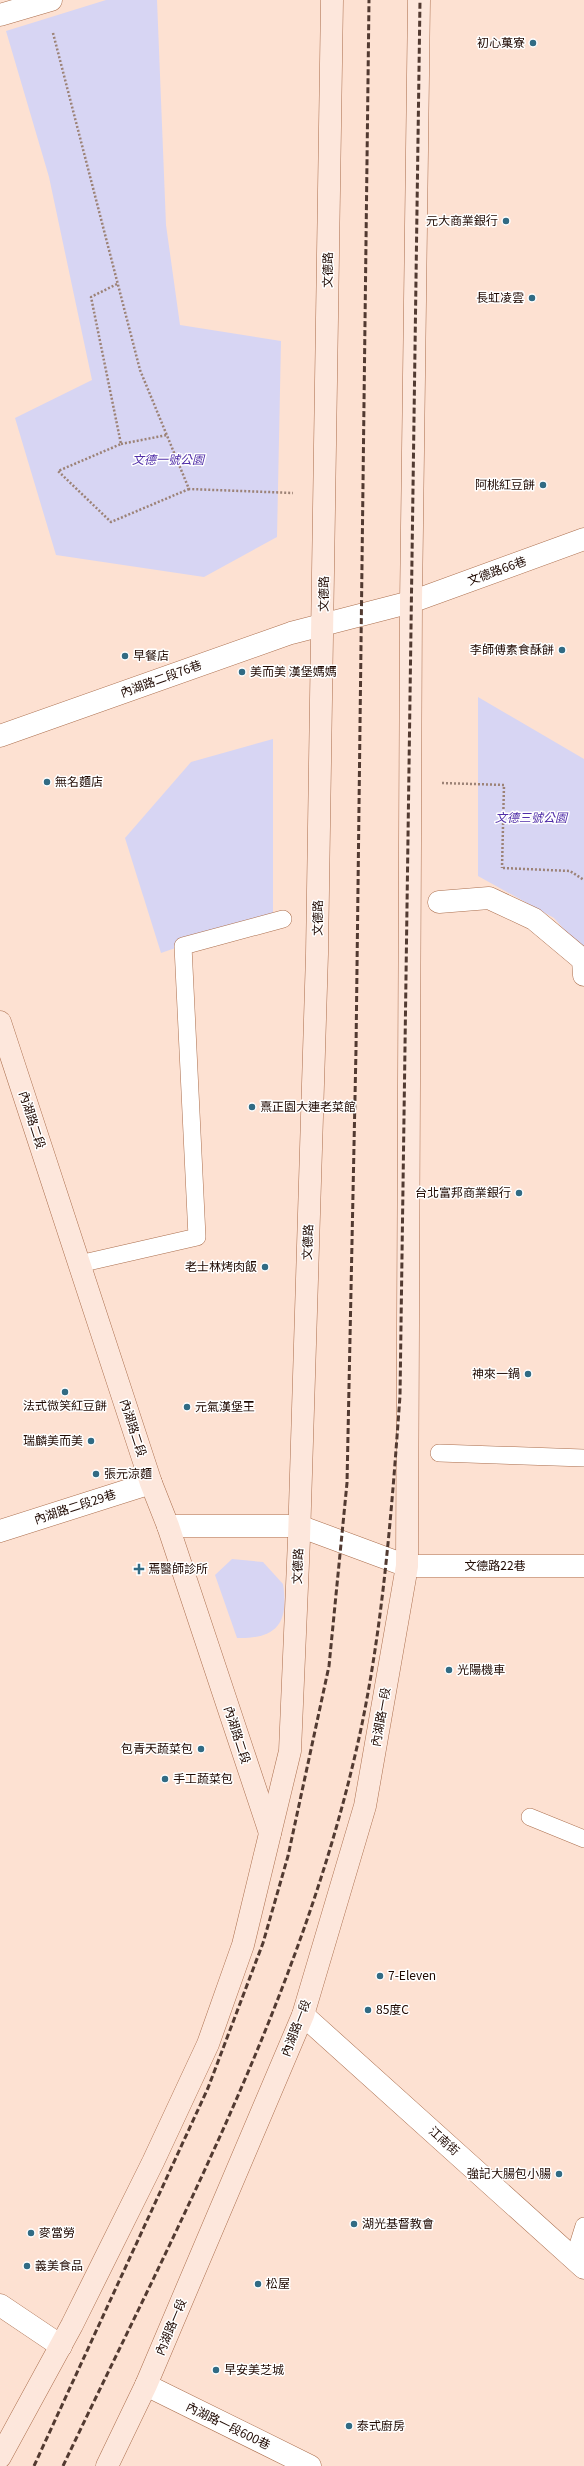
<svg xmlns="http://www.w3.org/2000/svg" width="584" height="2466" font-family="Georgia,'Noto Sans TC',serif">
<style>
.green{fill:#d7d5f3}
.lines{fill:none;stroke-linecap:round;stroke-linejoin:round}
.lane-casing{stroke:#ab6e4d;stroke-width:18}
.street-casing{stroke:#ab6e4d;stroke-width:23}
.secondary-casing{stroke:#ab6e4d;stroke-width:23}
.path{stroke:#9c8276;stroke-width:2.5;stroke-dasharray:2 2;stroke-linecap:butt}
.lane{stroke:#fff;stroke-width:17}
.street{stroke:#fff;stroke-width:22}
.secondary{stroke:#fde7dc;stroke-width:22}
.rail{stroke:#523a31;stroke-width:3;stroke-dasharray:6 3;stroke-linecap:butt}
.poi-dot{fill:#316b84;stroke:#fff;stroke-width:1.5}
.labels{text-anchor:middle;stroke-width:3;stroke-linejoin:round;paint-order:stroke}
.poi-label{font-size:12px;fill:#1e0800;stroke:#fff;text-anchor:start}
.street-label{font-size:12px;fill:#1e0800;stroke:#fff}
.park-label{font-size:12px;font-style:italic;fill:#502ea8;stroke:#fff}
</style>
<rect width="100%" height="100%" fill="#fde1d2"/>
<g class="green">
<path d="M106,0H157L166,225L180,325L281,341L277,537L204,577L56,555L15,418L92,380L49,177L6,31Z"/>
<path d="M478,697L584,759V952L554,918L478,876Z"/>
<path d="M273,739V914L161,953L125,838L191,762Z"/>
<path d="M232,1559L263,1562L283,1584C289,1623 277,1639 237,1638L215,1575Z"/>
</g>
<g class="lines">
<defs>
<g id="lane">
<path d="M79,1264L197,1237L183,946L283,919"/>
<path d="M439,1453L584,1458"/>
<path d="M530,1817L584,1839"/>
<path d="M574,2258L584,2226"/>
</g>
<g id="street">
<path d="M0,15L51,0"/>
<path d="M0,736L291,633L411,602L584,539"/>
<path d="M439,902L489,898L534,919L583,960L584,975"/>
<path d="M168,1526H299L407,1566H584"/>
<path d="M0,1531L151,1483"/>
<path d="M303,2015L584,2268"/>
<path d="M0,2305L61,2346"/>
<path d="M146,2385L310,2466"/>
</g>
<g id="secondary">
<path d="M0,1022L151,1483L168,1526L270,1833"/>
<path d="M0,2457L72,2325L153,2162L208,2044L243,1945L290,1751L299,1539L317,954L332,0"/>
<path d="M107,2466L146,2385L303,2015L365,1806L407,1566L411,602L419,0"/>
</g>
</defs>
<use href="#lane" class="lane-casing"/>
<use href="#street" class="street-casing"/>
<use href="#secondary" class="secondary-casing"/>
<g class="path">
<path d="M53,33L140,370L189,489L293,493"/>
<path d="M117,284L91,297L121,444L58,471L111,522L189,489"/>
<path d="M121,444L167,435"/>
<path d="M442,783L504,785L502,868"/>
<path d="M503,868L570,871L584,880"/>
</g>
<use href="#lane" class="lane"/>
<use href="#street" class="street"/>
<use href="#secondary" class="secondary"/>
<g class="rail">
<path d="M34,2466L208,2088L263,1943L288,1856L329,1666L347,1483L356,1049L369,0"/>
<path d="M63,2466C177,2226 307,1986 362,1724C384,1616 392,1506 400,1396L420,0"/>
</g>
</g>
<g class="poi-dot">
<circle cx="533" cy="43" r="4"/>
<circle cx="506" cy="221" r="4"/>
<circle cx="532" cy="298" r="4"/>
<circle cx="543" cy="485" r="4"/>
<circle cx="562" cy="650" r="4"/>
<circle cx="125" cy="656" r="4"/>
<circle cx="242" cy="672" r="4"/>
<circle cx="47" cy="782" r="4"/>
<circle cx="252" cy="1107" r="4"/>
<circle cx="519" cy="1193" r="4"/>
<circle cx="265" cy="1267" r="4"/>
<circle cx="528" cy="1374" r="4"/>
<circle cx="65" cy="1392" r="4"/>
<circle cx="187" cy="1407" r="4"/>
<circle cx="91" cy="1441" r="4"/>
<circle cx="96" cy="1474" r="4"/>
<path d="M137 1563h4v4h4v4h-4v4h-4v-4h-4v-4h4z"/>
<circle cx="449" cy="1670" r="4"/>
<circle cx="201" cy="1749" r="4"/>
<circle cx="165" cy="1779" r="4"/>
<circle cx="380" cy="1976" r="4"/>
<circle cx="368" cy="2010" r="4"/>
<circle cx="559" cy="2174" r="4"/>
<circle cx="354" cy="2224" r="4"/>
<circle cx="31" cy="2233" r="4"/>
<circle cx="27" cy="2266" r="4"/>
<circle cx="258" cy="2284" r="4"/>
<circle cx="216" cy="2370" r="4"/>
<circle cx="349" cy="2426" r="4"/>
</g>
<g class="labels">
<g class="poi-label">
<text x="525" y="47" text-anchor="end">初心菓寮</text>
<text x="498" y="225" text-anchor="end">元大商業銀行</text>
<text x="524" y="302" text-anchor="end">長虹凌雲</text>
<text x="535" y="489" text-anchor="end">阿桃紅豆餅</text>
<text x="554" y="654" text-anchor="end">李師傅素食酥餅</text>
<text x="133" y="660">早餐店</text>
<text x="250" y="676">美而美 漢堡媽媽</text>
<text x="55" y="786">無名麵店</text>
<text x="260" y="1111">熹正園大連老菜館</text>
<text x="511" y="1197" text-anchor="end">台北富邦商業銀行</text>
<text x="257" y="1271" text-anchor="end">老士林烤肉飯</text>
<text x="520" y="1378" text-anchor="end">神來一鍋</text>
<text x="65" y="1410" text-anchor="middle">法式微笑紅豆餅</text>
<text x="195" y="1411">元氣漢堡王</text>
<text x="83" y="1445" text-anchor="end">瑞麟美而美</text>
<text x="104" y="1478">張元涼麵</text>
<text x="148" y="1573">焉醫師診所</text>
<text x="457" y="1674">光陽機車</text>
<text x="193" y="1753" text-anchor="end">包青天蔬菜包</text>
<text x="173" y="1783">手工蔬菜包</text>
<text x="388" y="1980">7-Eleven</text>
<text x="376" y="2014">85度C</text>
<text x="551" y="2178" text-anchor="end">強記大腸包小腸</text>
<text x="362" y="2228">湖光基督教會</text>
<text x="39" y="2237">麥當勞</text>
<text x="35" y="2270">義美食品</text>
<text x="266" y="2288">松屋</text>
<text x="224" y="2374">早安美芝城</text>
<text x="357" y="2430">泰式廚房</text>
</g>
<g class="street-label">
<text transform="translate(328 270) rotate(-89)" y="4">文德路</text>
<text transform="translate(497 571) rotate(-20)" y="4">文德路66巷</text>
<text transform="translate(324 594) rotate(-89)" y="4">文德路</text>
<text transform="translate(161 679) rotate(-20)" y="4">內湖路二段76巷</text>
<text transform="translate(318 918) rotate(-89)" y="4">文德路</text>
<text transform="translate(32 1120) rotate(72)" y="4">內湖路二段</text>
<text transform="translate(308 1242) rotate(-88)" y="4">文德路</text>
<text transform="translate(133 1428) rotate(72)" y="4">內湖路二段</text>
<text transform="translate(75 1507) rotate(-18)" y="4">內湖路二段29巷</text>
<text transform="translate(298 1566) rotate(-88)" y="4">文德路</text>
<text x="495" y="1570">文德路22巷</text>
<text transform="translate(381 1717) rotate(-80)" y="4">內湖路一段</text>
<text transform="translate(237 1735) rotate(72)" y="4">內湖路二段</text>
<text transform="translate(296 2028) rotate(-69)" y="4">內湖路一段</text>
<text transform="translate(444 2141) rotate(42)" y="4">江南街</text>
<text transform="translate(171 2327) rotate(-67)" y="4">內湖路一段</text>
<text transform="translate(228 2426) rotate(26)" y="4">內湖路一段600巷</text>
</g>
<g class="park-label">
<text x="168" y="464">文德一號公園</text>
<text x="531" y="822">文德三號公園</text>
</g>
</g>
</svg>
